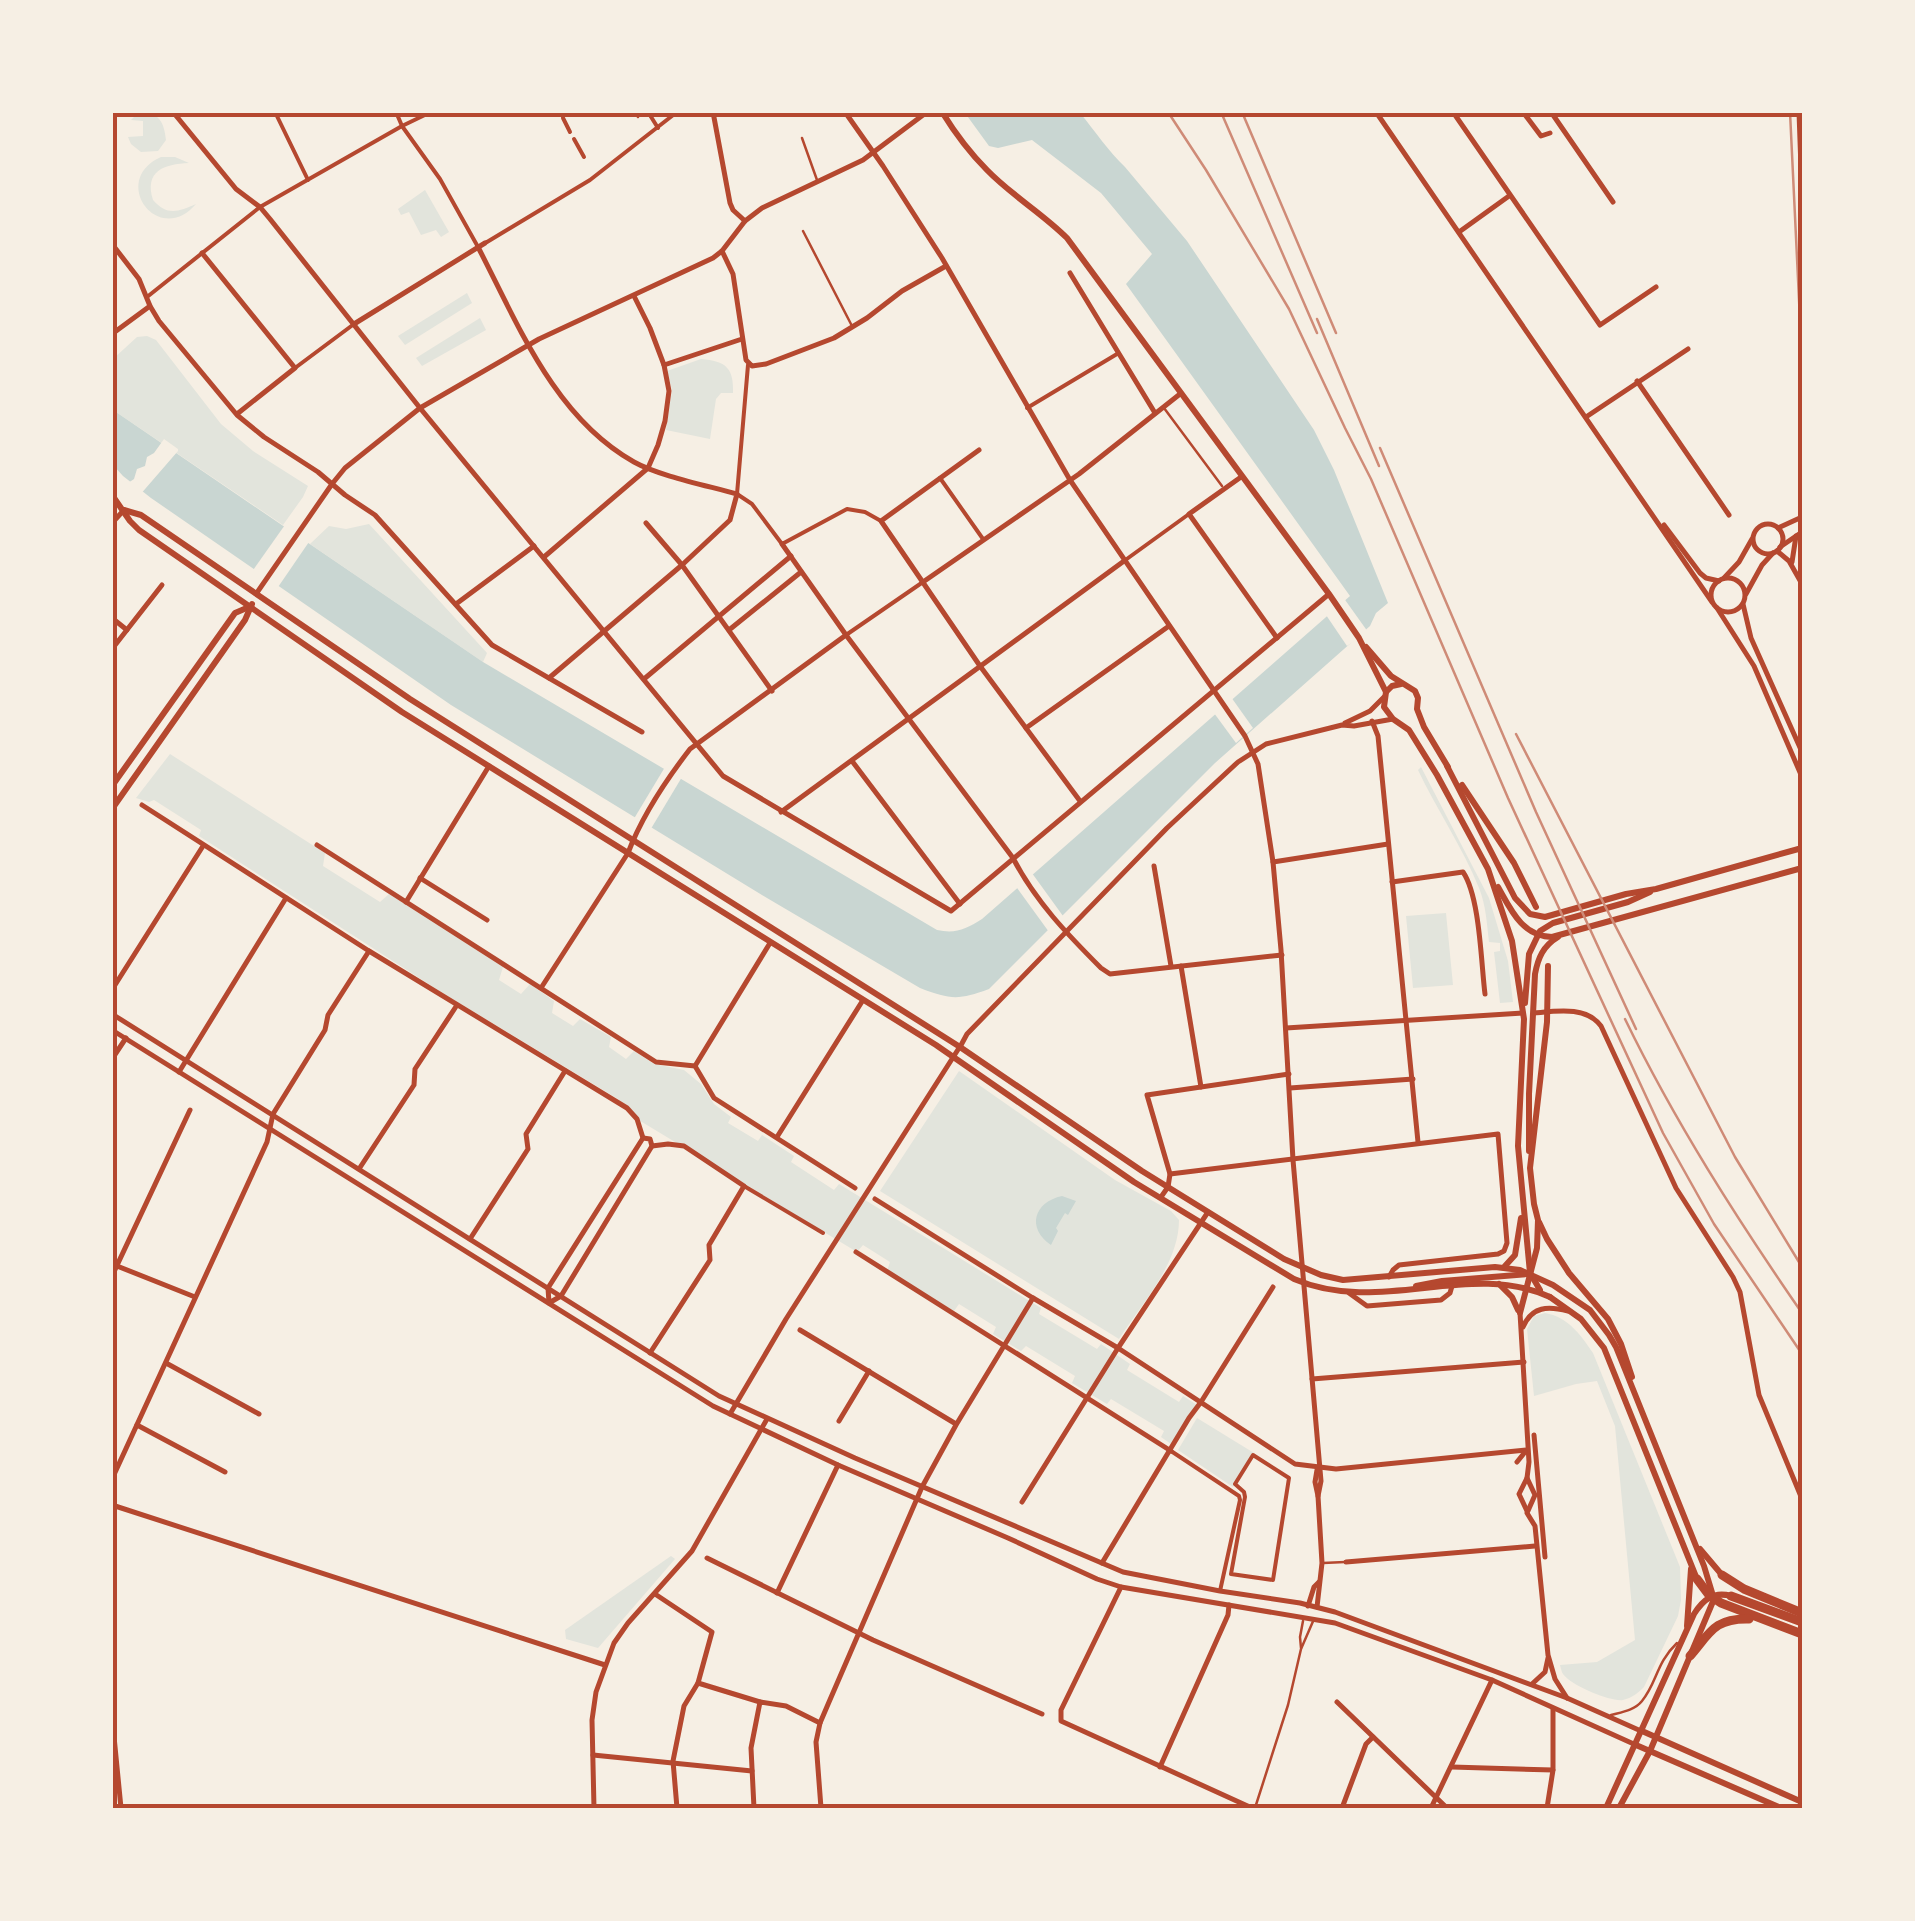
<svg xmlns="http://www.w3.org/2000/svg" width="1915" height="1921" font-family="'PT Sans',sans-serif">
<style>
.green{fill:#e2e4dc}
.water{fill:#c9d6d2}
.pier{fill:#f6efe4}
.lines{fill:none;stroke-linecap:round;stroke-linejoin:round}
.service{stroke:#b5482f;stroke-width:2.5}
.pedestrian{stroke:#b5482f;stroke-width:4}
.minor{stroke:#b5482f;stroke-width:5}
.tertiary{stroke:#b5482f;stroke-width:5}
.secondary{stroke:#b5482f;stroke-width:6}
.motorway{stroke:#b5482f;stroke-width:9}
.rail{stroke:#cf8b77;stroke-width:2.5}
.neatline{fill:none;stroke:#b5482f;stroke-width:4}
</style>
<rect width="100%" height="100%" fill="#f6efe4"/>
<g class="green">
<path d="M138,113C159,111 164,122 166,140L158,151L141,152L131,144L128,137L143,136V121L131,120Z"/>
<path d="M161,157H175L189,163C164,164 144,171 153,200C167,216 178,212 196,204C158,248 109,180 161,157Z"/>
<path d="M425,190L449,232L441,237L436,230L421,235L409,212L401,215L398,209Z"/>
<path d="M467,293L472,303L405,345L398,336Z"/>
<path d="M480,318L486,330L422,366L416,358Z"/>
<path d="M147,336L156,340L221,424L253,451L308,486L303,497L283,525L113,410V359L137,337Z"/>
<path d="M701,359C726,361 734,368 733,393H721L716,399L710,439L666,430L672,390L667,371Z"/>
<path d="M369,524L487,653L483,662L310,544L329,526L346,529Z"/>
<path d="M170,754L325,853L323,866L380,902L389,894L503,967L499,980L521,994L530,984L554,1001L552,1013L573,1026L580,1019L611,1037L609,1047L626,1059L634,1051L654,1064L684,1070L701,1084L714,1104L731,1117L728,1123L758,1141L762,1135L794,1156L791,1162L834,1190L839,1184L1041,1308L1039,1314L1097,1349L1101,1344L1130,1364L1127,1370L1179,1402L1183,1396L1197,1405L1171,1444L1161,1437L1164,1431L1111,1399L1107,1404L1072,1383L1075,1376L1026,1346L1021,1351L993,1334L996,1327L959,1304L954,1311L887,1271L890,1262L863,1245L857,1252L637,1119L618,1099L441,992L199,836L201,830L154,800L149,802L136,798Z"/>
<path d="M1421,767L1489,898L1508,961L1513,1002L1500,1003L1494,952L1500,951V943L1489,942C1487,925 1486,905 1479,888C1463,848 1437,810 1418,770Z"/>
<path d="M1446,913L1453,985L1413,988L1406,916Z"/>
<path d="M959,1071L1115,1180L1171,1211L1179,1220C1179,1264 1142,1303 1119,1339L880,1191Z"/>
<path d="M1545,1313C1568,1317 1580,1334 1593,1353L1680,1567L1681,1600L1678,1616L1644,1687C1638,1693 1632,1698 1623,1700C1611,1702 1577,1687 1568,1679C1562,1674 1562,1673 1560,1665L1597,1662L1635,1640L1615,1426L1597,1381L1576,1384L1534,1396L1527,1329L1534,1316Z"/>
<path d="M1197,1418L1254,1453L1233,1487L1178,1450Z"/>
<path d="M671,1556L675,1559L598,1648L566,1639L565,1630Z"/>
</g>
<g class="water">
<path d="M965,113H1080C1095,131 1109,152 1125,167L1187,241L1314,430L1334,470L1388,603L1376,613L1370,626L1215,763L989,989C959,1000 951,1000 920,988L767,898L451,705L151,498L123,476L113,465V410L483,662L937,930C956,934 966,929 982,919L1350,596L1126,284L1152,254L1101,193L1032,140L998,148L989,146Z"/>
<path d="M1062,1196L1076,1201L1068,1215L1065,1213L1056,1228L1058,1231L1051,1245C1026,1228 1034,1202 1062,1196Z"/>
</g>
<g class="pier">
<path d="M164,439L178,449V451L139,496L125,485L134,479L137,469L145,466L147,457L154,453Z"/>
<path d="M287,522L311,539L276,590L251,573Z"/>
<path d="M1343,597L1368,632L1347,646L1326,615Z"/>
<path d="M1231,697L1253,728L1236,743L1214,713Z"/>
<path d="M665,767L682,777L649,832L632,822Z"/>
<path d="M1029,869L1063,916L1067,917L1049,932L1015,885Z"/>
</g>
<g class="lines">
<g class="service">
<path d="M634,112L638,117"/>
<path d="M802,138L817,180"/>
<path d="M803,231L852,326"/>
<path d="M1164,408L1222,486"/>
<path d="M1323,1563L1345,1562"/>
<path d="M1301,1648L1300,1637L1303,1621"/>
<path d="M1611,1715C1622,1712 1635,1710 1642,1701C1657,1683 1656,1663 1677,1643"/>
<path d="M1255,1808L1288,1705L1301,1649L1314,1619"/>
</g>
<g class="pedestrian">
<path d="M275,112L308,180"/>
<path d="M396,112L402,126L440,179L478,247"/>
<path d="M648,112L658,128"/>
<path d="M563,118L570,132"/>
<path d="M574,139L584,157"/>
<path d="M487,242L590,180L677,112"/>
<path d="M147,297L260,207L402,126L431,112"/>
<path d="M748,365L737,494L752,504L782,544L847,509L865,512L881,521"/>
<path d="M295,368L354,324"/>
<path d="M1027,408L1117,354"/>
<path d="M940,478L983,539"/>
<path d="M1124,561L1189,514"/>
<path d="M846,635L923,582"/>
<path d="M744,1186L823,1233"/>
<path d="M1171,1451L1239,1496L1240,1500L1220,1591"/>
<path d="M1253,1455L1289,1478L1273,1580L1231,1574L1245,1497L1244,1492L1235,1484Z"/>
</g>
<g class="minor">
<path d="M173,112L236,189L260,207L270,219L420,408L723,776L951,911L1329,594"/>
<path d="M713,112L730,203L733,210L745,221"/>
<path d="M845,112L883,166L942,258L1070,480L1245,736L1258,764L1273,862L1281,950L1293,1160L1321,1481L1318,1496"/>
<path d="M1453,112L1600,325L1656,287"/>
<path d="M1523,112L1541,136L1550,133"/>
<path d="M1799,112L1802,197"/>
<path d="M1459,232L1509,196"/>
<path d="M112,244L139,279L150,306L159,321L237,415L264,437L318,472L345,495L375,515L492,645L642,732"/>
<path d="M478,247C518,324 554,417 634,462C659,476 709,486 737,494L730,520L682,565L549,678"/>
<path d="M722,251L733,274L746,360L752,366L766,364L834,338L867,318L902,291L946,266"/>
<path d="M202,253L295,368L237,414"/>
<path d="M1070,273L1155,413"/>
<path d="M354,324L485,243"/>
<path d="M112,334L150,306"/>
<path d="M664,365L742,339"/>
<path d="M1637,381L1729,515"/>
<path d="M1586,417L1688,349"/>
<path d="M979,450L881,521L980,666L1080,801"/>
<path d="M1241,477L1189,514L1277,638"/>
<path d="M112,523L124,510"/>
<path d="M646,523L682,565L772,691"/>
<path d="M1778,528L1802,517"/>
<path d="M782,544L846,635L1013,858C1035,901 1068,935 1101,968L1110,974L1282,955"/>
<path d="M1780,547L1802,532"/>
<path d="M1777,551L1789,561L1802,584"/>
<path d="M544,557L648,468L658,445L665,421L669,391L664,365L650,328L634,296"/>
<path d="M1792,562L1796,536"/>
<path d="M923,582L1079,474L1180,394"/>
<path d="M256,594L332,484L345,468L420,408L539,339L713,258L722,251L745,221L762,208L863,160L927,112"/>
<path d="M456,604L534,546"/>
<path d="M112,618L127,630"/>
<path d="M729,630L801,572"/>
<path d="M112,649L162,585"/>
<path d="M644,679L791,556"/>
<path d="M1372,721L1378,736L1418,1142"/>
<path d="M1345,723L1370,711L1384,697"/>
<path d="M1026,728L1169,626"/>
<path d="M852,761L960,904"/>
<path d="M142,805L369,951L627,1108L637,1119L643,1138"/>
<path d="M781,812L1124,561"/>
<path d="M317,845L656,1062L695,1066L714,1098L855,1188"/>
<path d="M1273,862L1388,844"/>
<path d="M1154,866L1171,966"/>
<path d="M420,878L487,920"/>
<path d="M1392,882L1463,872C1480,897 1481,963 1485,994"/>
<path d="M406,902L489,766"/>
<path d="M1181,966L1201,1087"/>
<path d="M115,985L203,846"/>
<path d="M541,988L628,853C642,816 666,780 690,749L846,635"/>
<path d="M1534,1013C1557,1011 1586,1006 1601,1026L1676,1188L1733,1277L1740,1292L1759,1395L1802,1499"/>
<path d="M1286,1028L1523,1013"/>
<path d="M960,1047L967,1034L1167,828L1238,762L1266,744L1342,725L1354,726L1393,719"/>
<path d="M112,1059L126,1038"/>
<path d="M695,1066L770,943"/>
<path d="M179,1072L286,898"/>
<path d="M1290,1088L1413,1079"/>
<path d="M777,1137L863,1000"/>
<path d="M643,1138L650,1139L652,1146L561,1296L549,1303L548,1288Z"/>
<path d="M359,1169L414,1085L415,1069L457,1005"/>
<path d="M1170,1174L1498,1134L1507,1243L1504,1251L1498,1254L1399,1265L1393,1270L1389,1277"/>
<path d="M1161,1197L1168,1187L1170,1174L1147,1095L1289,1074"/>
<path d="M875,1199L1033,1298L1118,1348L1295,1464L1336,1469L1527,1450"/>
<path d="M470,1239L528,1149L526,1134L565,1071"/>
<path d="M856,1252L1171,1451"/>
<path d="M112,1264L195,1297"/>
<path d="M112,1276L190,1110"/>
<path d="M1349,1293L1367,1306L1441,1300L1450,1293L1452,1286"/>
<path d="M1520,1313L1529,1462L1527,1478L1535,1495L1527,1513L1535,1526L1548,1655L1555,1679L1567,1698"/>
<path d="M1523,1327C1532,1306 1548,1306 1568,1311"/>
<path d="M800,1330L956,1424"/>
<path d="M650,1353L710,1260L709,1245L744,1186L684,1146L668,1144L652,1146"/>
<path d="M166,1363L259,1414"/>
<path d="M1312,1379L1524,1362"/>
<path d="M839,1421L869,1371"/>
<path d="M137,1425L225,1472"/>
<path d="M1534,1435L1545,1557"/>
<path d="M1517,1462L1525,1452"/>
<path d="M112,1479L267,1142L273,1114L325,1030L328,1015L369,951"/>
<path d="M1022,1502L1118,1348L1208,1212"/>
<path d="M112,1505L605,1665"/>
<path d="M1527,1511L1519,1494L1527,1478"/>
<path d="M707,1558L873,1640L1042,1714"/>
<path d="M1346,1562L1535,1546"/>
<path d="M1102,1563L1189,1418L1201,1402L1273,1287"/>
<path d="M1121,1587L1061,1710V1721L1252,1808"/>
<path d="M777,1593L838,1465"/>
<path d="M655,1594L712,1632L698,1683L684,1706L673,1761L677,1808"/>
<path d="M1308,1606L1314,1587L1319,1582"/>
<path d="M1317,1607L1322,1563L1318,1496L1315,1482L1317,1470"/>
<path d="M698,1683L760,1702"/>
<path d="M1532,1684L1545,1672L1548,1658"/>
<path d="M1337,1702L1447,1808"/>
<path d="M112,1716L121,1808"/>
<path d="M593,1755L752,1771"/>
<path d="M1160,1767L1228,1615L1229,1605"/>
<path d="M1452,1767L1553,1770"/>
<path d="M594,1808L592,1720L596,1692L614,1643L628,1623L692,1551L767,1419"/>
<path d="M754,1808L751,1748L760,1702L786,1706L820,1723"/>
<path d="M821,1808L816,1742L820,1723L829,1702L922,1487L956,1425L1033,1298"/>
<path d="M1342,1808L1366,1744L1373,1737"/>
<path d="M1431,1808L1492,1680"/>
<path d="M1547,1808L1553,1770V1709"/>
</g>
<g class="tertiary">
<path d="M1376,112L1712,602"/>
<path d="M1551,112L1613,202"/>
<circle cx="1768" cy="539" r="15"/>
<path d="M1664,525L1700,573L1706,578L1719,581"/>
<path d="M1724,578L1739,562L1752,539"/>
<circle cx="1728" cy="595" r="17"/>
<path d="M1746,594L1762,565L1773,553"/>
<path d="M1743,604L1751,638L1802,752"/>
<path d="M1717,608L1754,666L1802,777"/>
<path d="M112,1014L719,1396L855,1458L1123,1572L1220,1591L1300,1603L1335,1612L1567,1698L1641,1731"/>
<path d="M112,1030L713,1406L838,1465L1008,1538L1097,1579L1121,1587L1335,1623L1492,1680L1636,1745"/>
<path d="M730,1414L786,1319L959,1048"/>
</g>
<g class="secondary">
<path d="M942,112C955,133 970,153 987,170C1011,195 1042,213 1067,238L1329,594L1359,638L1386,692"/>
<path d="M112,495L130,521L139,530L402,712L936,1045L1134,1182L1294,1279C1380,1316 1469,1260 1550,1297"/>
<path d="M124,510L141,515L410,699L960,1047L1142,1171L1284,1259L1321,1275L1343,1280L1495,1267L1520,1270L1553,1285L1590,1310L1609,1335L1616,1347L1704,1566L1714,1599L1650,1751L1619,1808"/>
<path d="M1366,647L1391,676L1415,691L1418,698L1417,709L1424,727L1448,767"/>
<path d="M1401,684L1392,686L1386,692L1384,707L1393,719L1409,730L1437,775L1488,869L1512,941L1524,1019L1518,1146L1530,1273L1540,1290"/>
<path d="M1447,766L1515,898L1530,914L1545,917L1626,894L1656,889L1802,848"/>
<path d="M1462,785L1514,863L1536,907"/>
<path d="M112,786L235,613L249,607"/>
<path d="M112,809L245,620L252,604"/>
<path d="M1498,887C1511,910 1522,936 1552,937L1802,868"/>
<path d="M1525,1003L1529,954L1540,931L1553,923L1628,902L1650,892"/>
<path d="M1529,1151V1094L1535,974C1538,958 1543,946 1558,937"/>
<path d="M1539,1222L1547,1239L1569,1273L1608,1319L1621,1344L1632,1377"/>
<path d="M1505,1266L1515,1255L1521,1218"/>
<path d="M1499,1284L1512,1297L1518,1310"/>
<path d="M1416,1286L1442,1281L1528,1274"/>
<path d="M1550,1297L1581,1319L1604,1348L1697,1579"/>
<path d="M1520,1313L1537,1248L1538,1220L1534,1204L1530,1168L1547,1022L1548,966"/>
<path d="M1700,1549L1722,1575"/>
<path d="M1687,1626L1691,1569"/>
<path d="M1642,1731L1802,1802"/>
<path d="M1636,1745L1781,1808"/>
<path d="M1606,1808L1694,1614C1703,1600 1713,1591 1731,1596"/>
</g>
<g class="motorway">
<path d="M1722,1575L1744,1589L1802,1613"/>
<path d="M1697,1579L1709,1595L1721,1603L1802,1634"/>
<path d="M1731,1596L1802,1622"/>
<path d="M1690,1656C1710,1633 1714,1618 1749,1619"/>
</g>
<g class="rail">
<path d="M1168,112L1206,170L1289,309L1345,428L1371,479L1508,798L1663,1133L1714,1224L1802,1354"/>
<path d="M1221,112L1317,333"/>
<path d="M1242,112L1336,333"/>
<path d="M1790,112L1802,362"/>
<path d="M1317,319L1379,466"/>
<path d="M1380,448L1536,812L1636,1029"/>
<path d="M1516,734L1735,1157L1802,1267"/>
<path d="M1625,1019C1675,1122 1737,1219 1802,1313"/>
</g>
</g>
<rect width="1915" height="1921" fill="none" stroke="#f6efe4" stroke-width="230"/>
<rect x="115" y="115" width="1685" height="1691" class="neatline"/>
</svg>
